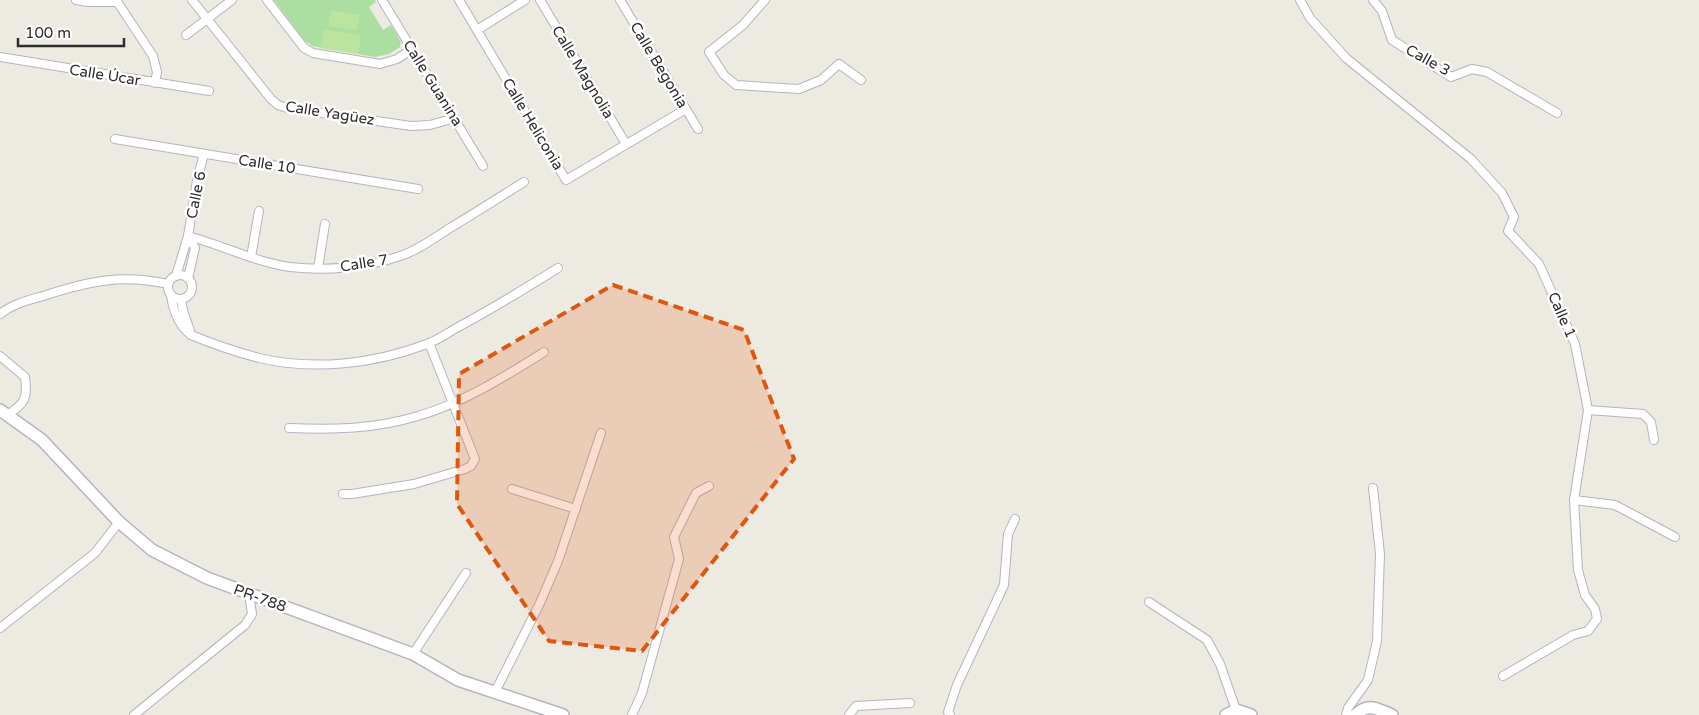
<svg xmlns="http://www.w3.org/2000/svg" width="1699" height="715" font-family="'Varela Round',sans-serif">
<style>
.grass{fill:#acdea2}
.pitch{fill:#bbe49f}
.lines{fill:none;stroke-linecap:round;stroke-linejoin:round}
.street-casing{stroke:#b4b4bf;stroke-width:10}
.secondary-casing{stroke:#b4b4bf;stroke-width:14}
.street{stroke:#fff;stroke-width:8}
.secondary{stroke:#fff;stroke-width:11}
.marked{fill:#df570e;fill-opacity:0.2;stroke:#df570e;stroke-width:4;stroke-dasharray:10 6;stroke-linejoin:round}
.labels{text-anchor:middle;stroke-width:5;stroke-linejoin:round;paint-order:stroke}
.street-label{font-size:15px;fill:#2d2d2d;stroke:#fff}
</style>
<rect width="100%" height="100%" fill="#edeae1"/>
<path class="grass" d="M274,0H375L376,2L369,7L383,30L391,25L401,42L400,47L389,54L375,57L312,46L305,41Z"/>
<g class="pitch">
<path d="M331,10L360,15L357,30L328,26Z"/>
<path d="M324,29L361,36L358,54L320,48Z"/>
</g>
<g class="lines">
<defs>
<g id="street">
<path d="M76,0L88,2H118"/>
<path d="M116,0L153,56L157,72L155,83"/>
<path d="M192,0L271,99L278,105L287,108L411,126L430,125L455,118"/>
<path d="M267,0L304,48L313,53L380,64L397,59L412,49"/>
<path d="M382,0L483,166"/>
<path d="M459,0L566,180L686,109"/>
<path d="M540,0L626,144"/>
<path d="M620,0L698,129"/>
<path d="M765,0L743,25L709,52L724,75L736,85L799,89L821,80L839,64L861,80"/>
<path d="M1300,0L1310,18L1346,58L1471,159L1502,193L1514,217L1508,231L1539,264L1575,344L1588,410L1574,500L1578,570L1585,595L1595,609L1597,619L1588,631L1573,635L1503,676"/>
<path d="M1373,0L1382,11L1392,40L1451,77L1472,69L1487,72L1557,113"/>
<path d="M477,30L525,0"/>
<path d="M186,35L232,0"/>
<path d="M0,57L209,91"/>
<path d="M115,139L418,189"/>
<path d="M204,154L197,180L188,236C222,245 255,262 290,267C326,271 366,268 400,256C417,251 434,238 450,228C475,213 500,197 524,182"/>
<path d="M251,257L259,211"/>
<path d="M318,268L325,224"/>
<circle cx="180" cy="287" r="12"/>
<path d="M176,276L188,236L195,248L188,278"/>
<path d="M171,295C173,311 178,325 191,335C188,322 182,313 181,299"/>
<path d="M0,314C14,303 30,300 46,295C90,281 122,274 168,284"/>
<path d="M191,335C213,344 236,352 259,358C314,371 374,364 427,344C438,340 449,332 460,326C494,308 526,288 558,268"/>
<path d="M0,356L25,377C28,398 25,404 7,415"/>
<path d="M1588,410L1643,414L1651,422L1654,440"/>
<path d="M289,428C333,430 375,429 418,416C463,403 504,377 544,352"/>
<path d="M512,489L576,509"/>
<path d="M343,494H352L414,484L465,469L471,466L475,459L429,343"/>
<path d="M1574,500L1615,505L1675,537"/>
<path d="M1149,602L1207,640L1220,664L1236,710"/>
<path d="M0,628L95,553L119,522"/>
<path d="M413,654L466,573"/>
<path d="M495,692L540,603L558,561L601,433"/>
<path d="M134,715L245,625L252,614L249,594"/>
<path d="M632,715L642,693L679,559L674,537L696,493L709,486"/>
<path d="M849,715L856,706L910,703"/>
<path d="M950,715L948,712L957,685L1004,585L1008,534L1015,519"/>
<path d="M1346,715L1348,708L1368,680L1377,641L1380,554L1373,488"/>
</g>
<g id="secondary">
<path d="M0,410L42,440L119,522L152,550L207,578L413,654L458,680L563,715"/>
<path d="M1226,715L1236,710L1251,715"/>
<path d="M1355,715C1369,702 1377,709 1392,715"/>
</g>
</defs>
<use href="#street" class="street-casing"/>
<use href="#secondary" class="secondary-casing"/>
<use href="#street" class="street"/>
<use href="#secondary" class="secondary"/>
</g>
<path class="marked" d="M613,285L744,330L794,459L642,651L549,641L457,504L459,374Z"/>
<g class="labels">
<g class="street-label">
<text transform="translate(1428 60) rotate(29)" y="5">Calle 3</text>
<text transform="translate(659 65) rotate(59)" y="5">Calle Begonia</text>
<text transform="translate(583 72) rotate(59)" y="5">Calle Magnolia</text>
<text transform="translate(105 75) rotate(9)" y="5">Calle Úcar</text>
<text transform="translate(433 83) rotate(58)" y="5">Calle Guanina</text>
<text transform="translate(330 113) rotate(9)" y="5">Calle Yagüez</text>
<text transform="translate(533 124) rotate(59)" y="5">Calle Heliconia</text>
<text transform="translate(267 164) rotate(9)" y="5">Calle 10</text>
<text transform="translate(196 195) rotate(-79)" y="5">Calle 6</text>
<text transform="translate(364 263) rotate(-9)" y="5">Calle 7</text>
<text transform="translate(1562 315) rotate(66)" y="5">Calle 1</text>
<text transform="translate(260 598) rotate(20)" y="5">PR-788</text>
</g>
</g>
<path d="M18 38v8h106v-8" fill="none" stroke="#2d2d2d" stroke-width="2.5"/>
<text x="25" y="38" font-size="15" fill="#2d2d2d" stroke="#ffffff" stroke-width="4" paint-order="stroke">100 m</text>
</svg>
